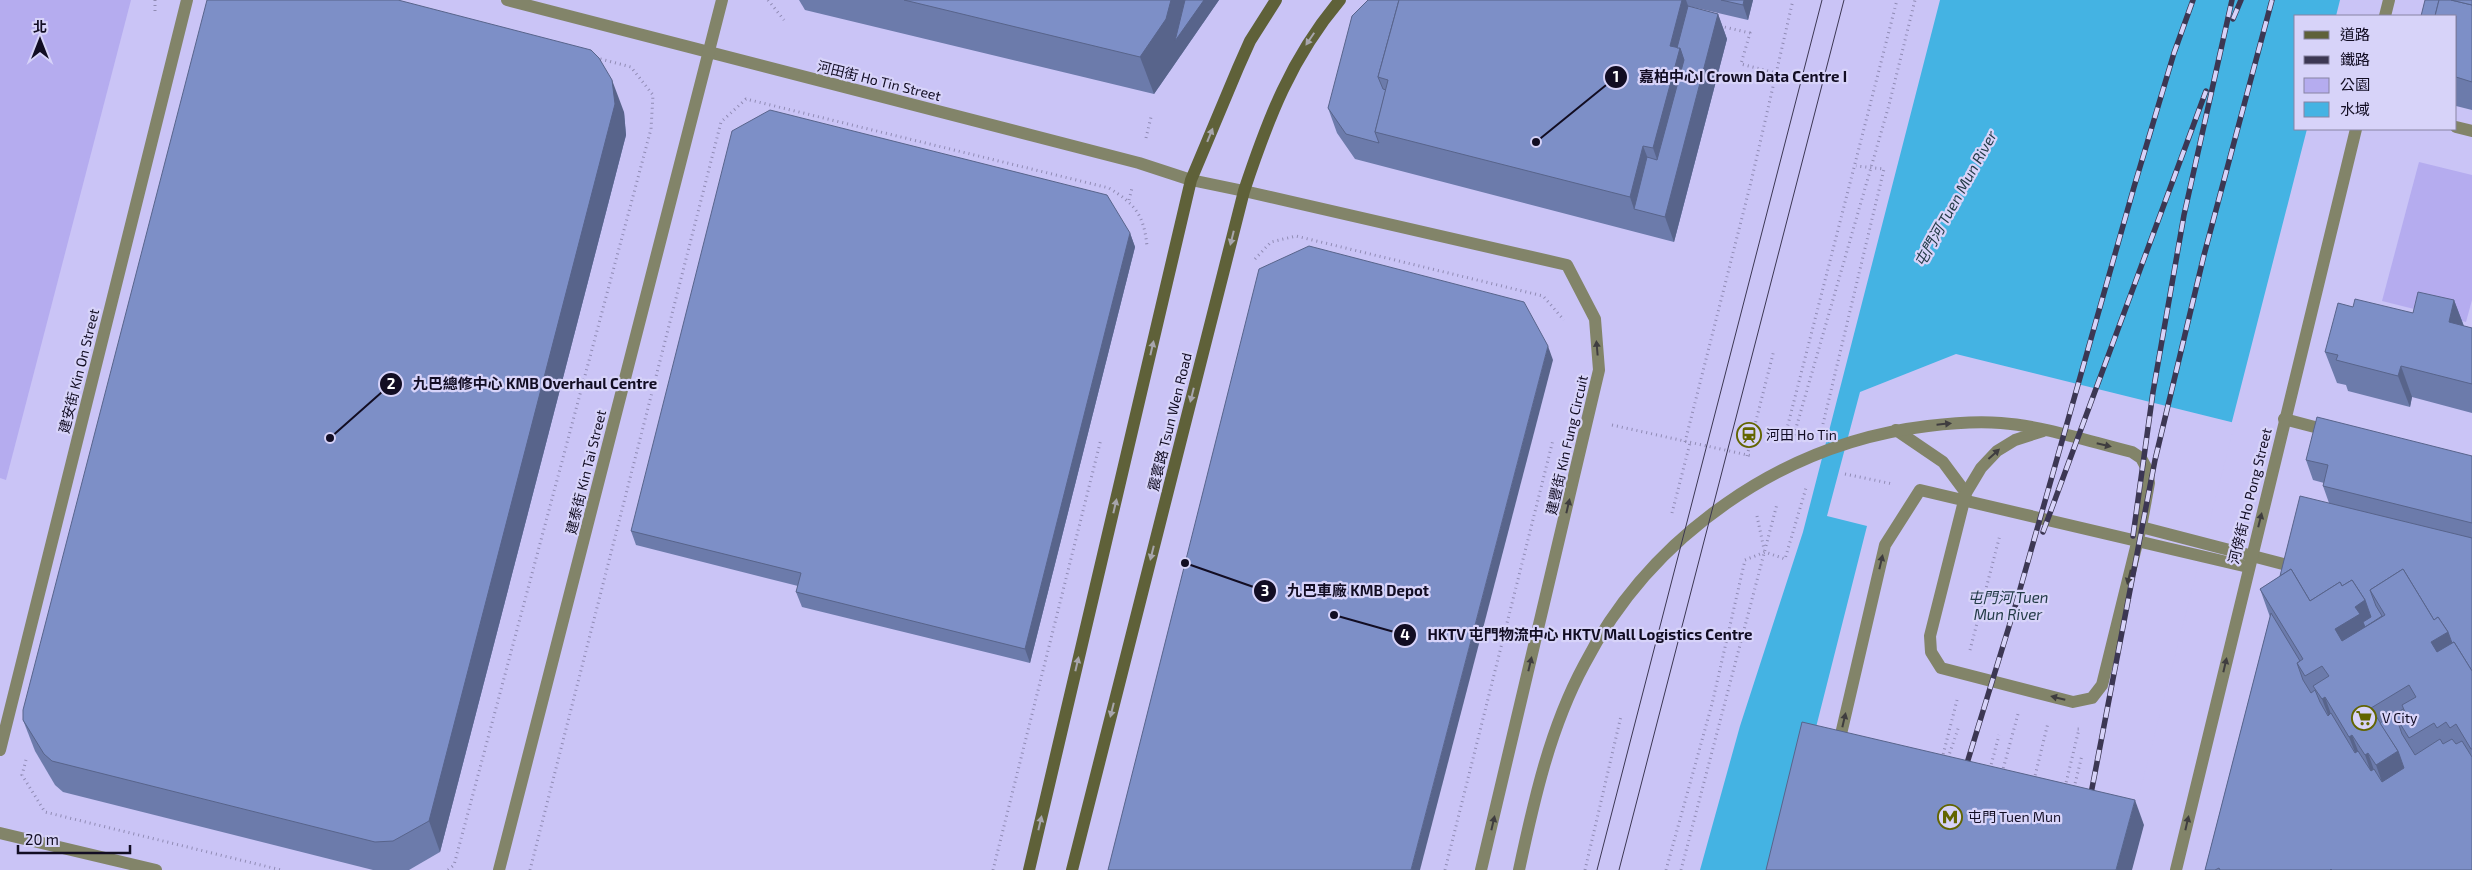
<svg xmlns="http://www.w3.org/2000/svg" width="2472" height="870" font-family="'Exo 2','Noto Sans TC',sans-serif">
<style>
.green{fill:#b5acef}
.water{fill:#44b3e3}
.pier{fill:#cac4f6}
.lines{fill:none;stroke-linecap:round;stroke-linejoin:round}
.path{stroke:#908bb4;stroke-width:3;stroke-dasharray:1 4;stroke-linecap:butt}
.service{stroke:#828469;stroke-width:12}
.pedestrian{stroke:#828469;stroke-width:12}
.minor{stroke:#828469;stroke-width:12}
.tertiary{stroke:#828469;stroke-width:12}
.secondary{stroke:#5f6139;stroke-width:12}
.tram{stroke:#3c3753;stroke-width:1}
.rail-casing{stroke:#3c3753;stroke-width:5.5}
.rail{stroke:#d7d3f9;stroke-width:4;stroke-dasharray:11;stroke-linecap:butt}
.wall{fill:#6c7bab}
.shaded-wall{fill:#58648b}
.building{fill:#7d8fc7;stroke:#58648b}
.oneway{fill:#a7a5ac}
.oneway2{fill:#3f3d3f}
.labels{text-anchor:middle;stroke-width:4.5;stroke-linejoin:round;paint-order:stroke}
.street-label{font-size:14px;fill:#120d23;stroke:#d7d3f9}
.poi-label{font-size:14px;fill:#120d23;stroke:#d7d3f9;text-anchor:start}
.water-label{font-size:15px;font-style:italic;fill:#233b47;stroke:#d7d3f9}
.leader{fill:none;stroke:#120d23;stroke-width:2}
.callout-dot{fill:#120d23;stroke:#d7d3f9;stroke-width:2}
.mark-label{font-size:15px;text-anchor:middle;font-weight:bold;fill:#fff}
.callout-label{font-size:15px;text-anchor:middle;font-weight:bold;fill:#120d23;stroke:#d7d3f9;stroke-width:4.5;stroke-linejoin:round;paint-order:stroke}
</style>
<rect width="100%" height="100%" fill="#cac4f6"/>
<g class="green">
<path d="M0,0H131L6,480L0,478Z"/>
<path d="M2419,162L2472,175V300L2466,322L2382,301Z"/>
</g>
<path class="water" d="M1940,0H2340L2336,16H2296V129H2307L2117,870H1700L1740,726L1803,532Z"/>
<path class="pier" d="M1956,354L2235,423L2132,822L1811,747L1867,526L1827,516L1860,392Z"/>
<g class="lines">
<g class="path">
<path d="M155,0V12"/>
<path d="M768,0L784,20"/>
<path d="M1720,26L1750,33L1741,64L1776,73"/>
<path d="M1146,138L1151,117"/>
<path d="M1129,200L1132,188"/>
<path d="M1255,259L1271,242L1296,236L1543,296L1564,320"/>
<path d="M1823,424L1884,169L1856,166"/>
<path d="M1612,425L1752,456"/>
<path d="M1794,435L1889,105L1915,0"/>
<path d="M1784,440L1897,0"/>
<path d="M1685,442L1751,182L1793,0"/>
<path d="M1747,456L1774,350"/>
<path d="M1845,474L1893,484"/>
<path d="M1672,513L1690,443"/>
<path d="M1757,516L1764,549"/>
<path d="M1970,650L2000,535"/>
<path d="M1948,758L1959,726"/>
<path d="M1942,759L1957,700"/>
<path d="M26,760L22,775L45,812L281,870"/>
<path d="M1990,769L1999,735"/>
<path d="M2002,773L2018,714"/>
<path d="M2034,780L2048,723"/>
<path d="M2065,787L2079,729H2077"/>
<path d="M2074,788L2082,755"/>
<path d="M448,870L454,865L651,129L653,95L631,67L597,58"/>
<path d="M530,870L721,122L746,99L1109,188C1135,204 1144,215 1147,246"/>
<path d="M993,870L1101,439"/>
<path d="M1445,870L1553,440"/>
<path d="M1585,870L1621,716"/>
<path d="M1666,870L1712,704L1745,560L1765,552L1785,559L1806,488"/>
<path d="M1681,870L1777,504"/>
</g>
<g class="service">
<path d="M2284,419L2330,431"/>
<path d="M1896,430L1943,462L1966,493"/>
<path d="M2141,527L2295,567"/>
<path d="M1838,747L1885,545L1920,490L2248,567"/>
<path d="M1519,870C1534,800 1550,728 1584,665C1651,535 1783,443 1928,426C1952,423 1977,421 2001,423C2044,426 2091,442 2132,452L2141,458L2147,469L2149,483L2141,527L2102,685L2092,698L2073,702L1941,668L1931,652L1930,636L1966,493L1981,468L1997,451L2015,440L2043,431"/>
</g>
<path class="pedestrian" d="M2456,127L2472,131"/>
<g class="minor">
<path d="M507,0L1139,163L1191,180"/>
<path d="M2385,16L2389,0"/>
<path d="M1244,191L1567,265L1595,319L1599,370L1481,870"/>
<path d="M0,750L187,0"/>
<path d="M0,833L156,870"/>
<path d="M499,870L722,0"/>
<path d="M2176,870L2356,129"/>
</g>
<path class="tertiary" d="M1191,180L1244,191"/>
<g class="secondary">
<path d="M1029,870L1191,180L1238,68L1250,41L1276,0"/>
<path d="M1072,870L1244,191C1268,119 1291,58 1340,0"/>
</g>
<g class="tram">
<path d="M1597,870L1822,0"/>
<path d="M1619,870L1844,0"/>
</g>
<defs>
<g id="rail">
<path d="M2233,19L2241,0"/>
<path d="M2043,532L2206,91"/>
<path d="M2133,536L2153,392L2184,215L2232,0"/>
<path d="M1964,773L2015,607L2134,187L2174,53L2193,0"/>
<path d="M2089,804L2155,460L2204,255L2272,0"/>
</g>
</defs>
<use href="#rail" class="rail-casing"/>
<use href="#rail" class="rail"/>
</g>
<g class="wall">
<path d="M799,0H1219L1154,94L805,10Z"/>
<path d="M1368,0H1753L1748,20L1688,6L1718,14L1727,39L1674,242L1355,159L1337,133L1328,108Z"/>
<path d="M2472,0V110L2456,106V16Z"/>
<path d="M624,112L626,135L440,852L409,870H373L63,792L55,785L35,751L23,720Z"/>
<path d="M1130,233L1135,247L1030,663L802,607L796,592L798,586L636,545L631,531Z"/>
<path d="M2454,300L2464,326L2472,328V413L2412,397L2410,407L2348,391L2346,385L2337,383L2325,352L2353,307L2413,313Z"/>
<path d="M2472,456V870H2205L2270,617L2260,589L2280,576L2329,503L2323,486L2324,483L2313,480L2306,460Z"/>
</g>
<g class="shaded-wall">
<path d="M1171,0H1219L1154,94L1140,57Z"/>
<path d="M1682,0H1686L1697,31L1666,185L1653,148L1670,46Z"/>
<path d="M1744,0H1753L1748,20L1743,5Z"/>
<path d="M1718,14L1727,39L1674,242L1665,217Z"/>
<path d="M612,80L624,112L626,135L440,852L429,821Z"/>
<path d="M1643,146L1657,182L1634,209L1630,197Z"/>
<path d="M1130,233L1135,247L1030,663L1025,649Z"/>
<path d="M2454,300L2466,332L2449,322Z"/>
<path d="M1548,346L1553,360L1420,870H1411Z"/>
<path d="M2401,366L2412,397L2410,407L2398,376Z"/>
<path d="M2365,600L2378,637L2348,657L2323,638L2348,603Z"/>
<path d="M2448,632L2458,660L2443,669L2431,642Z"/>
<path d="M2325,697L2338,734L2336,736L2322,699Z"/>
<path d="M2352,735L2366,772L2363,773L2349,737Z"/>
<path d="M2398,751L2411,788L2389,802L2376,765Z"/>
<path d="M2368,753L2381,790L2378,792L2365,755Z"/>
<path d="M2135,800L2144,825L2132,870H2116Z"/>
</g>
<g class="building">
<path d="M207,0H398L591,50L599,58L612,80L615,104L429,821L393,841L375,842L52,761L44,754L23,720V710Z"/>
<path d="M904,0H1171L1166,19L1140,57Z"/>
<path d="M1185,0H1204L1175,41Z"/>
<path d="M1368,0H1399L1378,77L1383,89L1386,90L1375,132L1379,143L1346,134L1328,108L1352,16Z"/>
<path d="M1399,0H1682L1670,46L1680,48L1653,148L1643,146L1630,197L1375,132L1388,80L1378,77Z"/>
<path d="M1721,0H1744L1743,5Z"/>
<path d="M2425,0H2439L2435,16H2421Z"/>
<path d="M2439,0H2451L2472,5V82L2456,77V16H2435Z"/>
<path d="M2451,0H2472V5Z"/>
<path d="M1688,6L1718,14L1665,217L1634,209L1647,157L1657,160L1684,60L1680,48H1677Z"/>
<path d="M770,110L1107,195L1130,233L1025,649L796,592L801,573L631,531L732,131Z"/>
<path d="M1309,246L1524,302L1548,346L1411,870H1108L1259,269Z"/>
<path d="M2418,292L2454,300L2449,322L2472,328V384L2401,366L2398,376L2336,360L2338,355L2325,352L2338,303L2353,307L2355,299L2413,313Z"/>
<path d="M2317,417L2472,456V523L2323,486L2328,465L2306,460Z"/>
<path d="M2300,496L2472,538V671L2454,642L2452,643L2448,632L2438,617L2434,620L2403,569L2370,590L2376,606L2382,616L2365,627L2363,622L2371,617L2365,600L2352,580L2342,586L2340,582L2310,601L2291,569L2280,576Z"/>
<path d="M2291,569L2310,601L2340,582L2342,586L2352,580L2365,600L2355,607L2360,614L2335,629L2342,641L2385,615L2370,590L2403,569L2434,620L2438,617L2448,632L2431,642L2437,652L2454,642L2472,671V749H2471L2456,724L2450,728L2446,722L2437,728L2434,723L2409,738L2396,717L2405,712L2402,705L2416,697L2409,685L2371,708L2398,751L2376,765L2368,753L2365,755L2352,735L2349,737L2325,697L2322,699L2313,686L2329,676L2322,666L2305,676L2297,663L2303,659L2260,589Z"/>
<path d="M2271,613L2300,661L2297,663L2303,680L2311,693L2315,690L2320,702L2328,716L2331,713L2355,753L2358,751L2371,771L2374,769L2382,782L2404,768L2398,751L2380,723L2403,709L2404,712L2396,717L2402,734L2415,755L2440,739L2443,744L2452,739L2456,744L2462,741L2472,757V870H2332L2331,869L2330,870H2220L2219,868L2215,870H2205Z"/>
<path d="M1802,722L2135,800L2116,870H1766Z"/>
</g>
<defs><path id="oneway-solid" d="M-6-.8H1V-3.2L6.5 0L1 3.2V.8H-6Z" transform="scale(1.25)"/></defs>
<g class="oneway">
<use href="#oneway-solid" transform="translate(1310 39) rotate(124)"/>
<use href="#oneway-solid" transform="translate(1210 135) rotate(-68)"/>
<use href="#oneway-solid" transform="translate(1232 238) rotate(104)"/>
<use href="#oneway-solid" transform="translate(1152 348) rotate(-77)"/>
<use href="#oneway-solid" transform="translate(1192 395) rotate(104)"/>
<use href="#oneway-solid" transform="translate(1115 506) rotate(-77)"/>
<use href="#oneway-solid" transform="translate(1152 553) rotate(104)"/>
<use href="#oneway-solid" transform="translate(1077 664) rotate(-77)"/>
<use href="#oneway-solid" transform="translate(1112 710) rotate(104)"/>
<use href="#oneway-solid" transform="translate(1040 823) rotate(-77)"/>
</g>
<g class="oneway2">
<use href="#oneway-solid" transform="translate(1597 348) rotate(-95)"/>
<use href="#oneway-solid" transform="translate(1944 424) rotate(-6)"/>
<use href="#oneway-solid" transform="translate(2104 445) rotate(13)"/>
<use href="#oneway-solid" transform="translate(1994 454) rotate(-42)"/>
<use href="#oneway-solid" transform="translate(1568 506) rotate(-77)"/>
<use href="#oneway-solid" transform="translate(2260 520) rotate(-76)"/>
<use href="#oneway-solid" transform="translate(1881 562) rotate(-77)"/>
<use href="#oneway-solid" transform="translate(2129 577) rotate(104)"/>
<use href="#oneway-solid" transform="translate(1530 664) rotate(-77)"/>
<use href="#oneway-solid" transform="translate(2225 665) rotate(-77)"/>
<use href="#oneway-solid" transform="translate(2058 698) rotate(-166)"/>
<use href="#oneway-solid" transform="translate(1844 720) rotate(-77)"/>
<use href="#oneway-solid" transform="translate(1493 823) rotate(-77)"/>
<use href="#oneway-solid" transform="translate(2187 823) rotate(-77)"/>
</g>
<defs>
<symbol id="station-ring" viewBox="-11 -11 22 22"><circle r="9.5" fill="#d7d3f9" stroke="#636500" stroke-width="1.5"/><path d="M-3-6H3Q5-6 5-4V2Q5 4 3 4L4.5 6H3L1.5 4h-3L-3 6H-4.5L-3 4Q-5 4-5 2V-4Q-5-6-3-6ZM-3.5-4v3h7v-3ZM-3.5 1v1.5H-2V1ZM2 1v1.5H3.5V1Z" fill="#636500"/></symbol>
<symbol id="supermarket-ring" viewBox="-11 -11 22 22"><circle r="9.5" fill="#d7d3f9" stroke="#636500" stroke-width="1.5"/><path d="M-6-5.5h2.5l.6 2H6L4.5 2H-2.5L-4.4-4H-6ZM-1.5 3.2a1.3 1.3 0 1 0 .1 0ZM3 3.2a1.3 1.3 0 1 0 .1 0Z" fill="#636500"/></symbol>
<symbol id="metro-ring" viewBox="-11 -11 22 22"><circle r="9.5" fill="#d7d3f9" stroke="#636500" stroke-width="1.5"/><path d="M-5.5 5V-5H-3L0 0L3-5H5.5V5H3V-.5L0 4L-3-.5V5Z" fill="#636500"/></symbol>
</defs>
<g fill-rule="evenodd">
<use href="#station-ring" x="1735" y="421" width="28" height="28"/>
<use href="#supermarket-ring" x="2350" y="704" width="28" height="28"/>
<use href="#metro-ring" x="1936" y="803" width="28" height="28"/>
</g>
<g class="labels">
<g class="street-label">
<text transform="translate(879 81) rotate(14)" y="5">河田街 Ho Tin Street</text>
<text transform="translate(79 371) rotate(-76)" y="5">建安街 Kin On Street</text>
<text transform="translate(1170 422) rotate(-76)" y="5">震寰路 Tsun Wen Road</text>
<text transform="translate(1567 445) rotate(-77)" y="5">建豐街 Kin Fung Circuit</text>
<text transform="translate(586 472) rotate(-76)" y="5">建泰街 Kin Tai Street</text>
<text transform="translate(2250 496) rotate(-76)" y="5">河傍街 Ho Pong Street</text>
</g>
<g class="poi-label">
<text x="1766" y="440">河田 Ho Tin</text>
<text x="2382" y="723">V City</text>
<text x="1968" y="822">屯門 Tuen Mun</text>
</g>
<g class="water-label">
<text transform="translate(1956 199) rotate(-61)" y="5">屯門河 Tuen Mun River</text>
<text x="2008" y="603">屯門河 Tuen<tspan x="2008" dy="17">Mun River</tspan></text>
</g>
</g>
<path class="leader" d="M1536 142L1616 77M330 438L391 384M1185 563L1265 591M1334 615L1405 635"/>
<g class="callout-dot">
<circle cx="1536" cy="142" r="5"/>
<circle cx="330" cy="438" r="5"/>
<circle cx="1185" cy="563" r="5"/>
<circle cx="1334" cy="615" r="5"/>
<circle cx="1616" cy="77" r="12"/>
<circle cx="391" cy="384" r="12"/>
<circle cx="1265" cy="591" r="12"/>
<circle cx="1405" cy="635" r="12"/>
</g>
<g class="mark-label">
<text x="1616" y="82">1</text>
<text x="391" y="389">2</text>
<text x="1265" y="596">3</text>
<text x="1405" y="640">4</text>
</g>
<g class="callout-label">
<text x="1743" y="82">嘉柏中心I Crown Data Centre I</text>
<text x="535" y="389">九巴總修中心 KMB Overhaul Centre</text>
<text x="1358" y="596">九巴車廠 KMB Depot</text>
<text x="1590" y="640">HKTV 屯門物流中心 HKTV Mall Logistics Centre</text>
</g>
<rect x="2294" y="15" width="162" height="115" fill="#d7d3f9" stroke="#8884a3"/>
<rect x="2304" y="31" width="25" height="8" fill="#5f6139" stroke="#8884a3"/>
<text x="2340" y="40" font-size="15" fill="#120d23">道路</text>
<rect x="2304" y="56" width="25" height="8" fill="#3c3753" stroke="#8884a3"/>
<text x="2340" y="65" font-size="15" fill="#120d23">鐵路</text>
<rect x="2304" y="78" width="25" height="15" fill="#b5acef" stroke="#8884a3"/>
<text x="2340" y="90" font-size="15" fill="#120d23">公園</text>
<rect x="2304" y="102" width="25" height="15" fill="#44b3e3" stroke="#8884a3"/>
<text x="2340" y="115" font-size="15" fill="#120d23">水域</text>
<g transform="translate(40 40)" stroke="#d7d3f9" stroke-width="4" paint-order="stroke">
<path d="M0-4L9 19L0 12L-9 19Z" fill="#120d23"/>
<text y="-8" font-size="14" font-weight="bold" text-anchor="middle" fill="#120d23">北</text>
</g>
<path d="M18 845v8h112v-8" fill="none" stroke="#120d23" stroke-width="2.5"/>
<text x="25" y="845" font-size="15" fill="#120d23" stroke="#d7d3f9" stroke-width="4" paint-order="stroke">20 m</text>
</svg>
